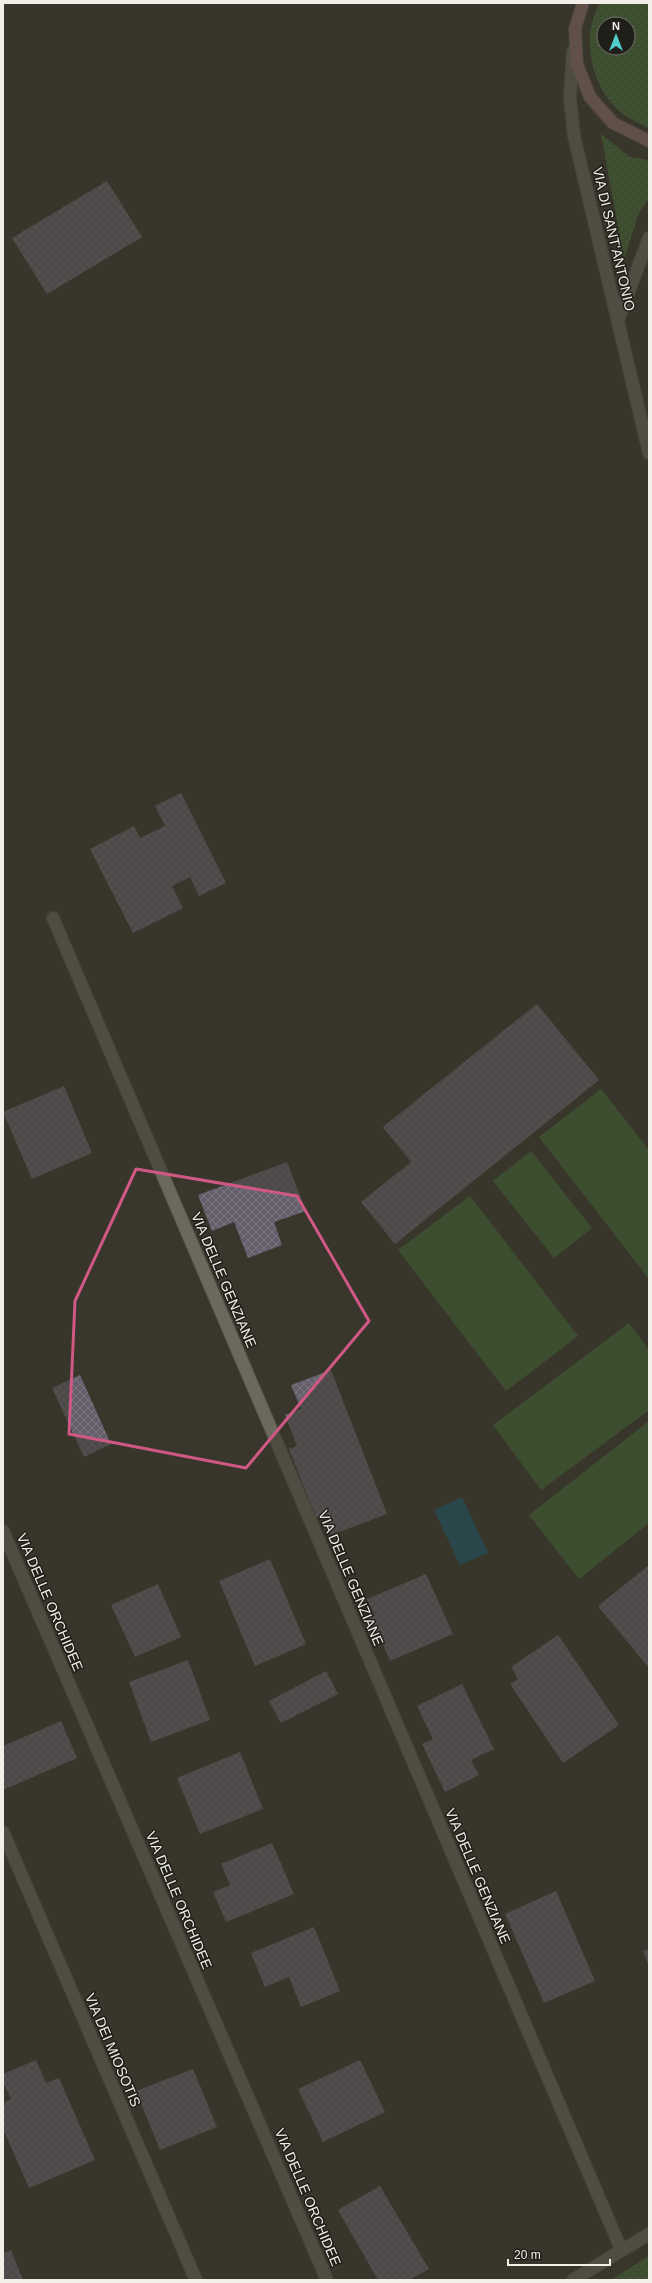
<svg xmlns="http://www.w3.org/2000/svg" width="652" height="2283" font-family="Arial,sans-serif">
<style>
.grass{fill:url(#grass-dots);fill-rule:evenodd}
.park{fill:#426a33}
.water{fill:#185c70}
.building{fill:url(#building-cross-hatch)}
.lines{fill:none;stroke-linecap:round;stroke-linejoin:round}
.minor-casing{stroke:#56544b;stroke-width:14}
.secondary-casing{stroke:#56544b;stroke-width:14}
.minor{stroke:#6b695c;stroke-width:12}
.secondary{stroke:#936f6c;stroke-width:12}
.marked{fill:none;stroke:#d05885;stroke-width:3;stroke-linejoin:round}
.labels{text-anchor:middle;stroke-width:3;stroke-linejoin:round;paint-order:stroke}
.street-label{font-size:14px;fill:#f1efe8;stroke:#1f1e19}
</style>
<defs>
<pattern id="grass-dots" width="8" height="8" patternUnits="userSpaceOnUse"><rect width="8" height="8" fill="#426a33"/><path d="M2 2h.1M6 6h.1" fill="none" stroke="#5e8051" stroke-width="1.8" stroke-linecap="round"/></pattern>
<pattern id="building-cross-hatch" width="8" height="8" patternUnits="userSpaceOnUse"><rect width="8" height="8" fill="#645f6b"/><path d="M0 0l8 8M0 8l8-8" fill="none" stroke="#7b7680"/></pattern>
</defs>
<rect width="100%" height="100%" fill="#39372c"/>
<g class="grass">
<path d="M600,3H649V128C641,124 632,120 624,115C592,91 579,38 600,3ZM604,24H628V48H604Z"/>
<path d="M601,134L630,157L649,160V198L639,213L624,259Z"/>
<path d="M649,2256V2280H611Z"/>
</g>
<g class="park">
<path d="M601,1089L649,1150V1279L539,1137Z"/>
<path d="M531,1151L592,1228L554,1258L493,1181Z"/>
<path d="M470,1196L578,1336L506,1391L398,1250Z"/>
<path d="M629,1323L649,1350V1410L541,1490L493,1425Z"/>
<path d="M649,1421V1523L579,1579L529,1515Z"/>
</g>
<path class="water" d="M462,1497L488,1553L460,1565L434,1510Z"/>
<g class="building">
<path d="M107,181L142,237L47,294L12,238Z"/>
<path d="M181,793L226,883L199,896L190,877L172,886L183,908L133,933L90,849L134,826L140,838L165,826L155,806Z"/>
<path d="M537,1004L599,1080L395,1244L361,1202L411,1162L383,1127Z"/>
<path d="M64,1086L92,1153L32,1179L3,1112Z"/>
<path d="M287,1162L306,1211L274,1222L282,1245L248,1258L234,1222L212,1231L198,1195Z"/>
<path d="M331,1370L387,1514L331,1535L323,1515L316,1518L289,1449L297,1446L285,1415L301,1409L291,1385Z"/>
<path d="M80,1375L111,1444L84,1457L52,1388Z"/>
<path d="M270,1559L306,1644L255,1666L219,1581Z"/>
<path d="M649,1565V1668L598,1606Z"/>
<path d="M426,1574L453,1634L390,1661L380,1637L373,1641L364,1620L375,1616L367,1599Z"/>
<path d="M158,1584L181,1637L135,1657L111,1605Z"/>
<path d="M558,1635L619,1725L563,1763L510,1684L518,1679L511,1667Z"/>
<path d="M188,1660L210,1720L151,1742L129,1682Z"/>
<path d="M326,1671L338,1694L281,1723L269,1701Z"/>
<path d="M462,1684L494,1749L471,1760L479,1775L445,1792L422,1744L433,1739L417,1706Z"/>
<path d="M61,1721L77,1758L3,1790V1746Z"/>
<path d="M240,1752L263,1809L200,1834L177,1778Z"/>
<path d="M272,1843L294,1894L226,1922L213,1892L230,1885L221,1864Z"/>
<path d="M556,1891L595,1981L544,2003L505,1914Z"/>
<path d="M314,1927L340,1991L301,2007L289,1977L265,1987L251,1953Z"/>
<path d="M649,1949V1967L643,1951Z"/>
<path d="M36,2060L46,2083L59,2078L95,2160L29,2188L3,2129V2103L11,2099L3,2082V2074Z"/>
<path d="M360,2060L385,2112L323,2142L298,2089Z"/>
<path d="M193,2069L217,2127L160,2150L136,2091Z"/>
<path d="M380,2186L429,2269L409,2280H378L338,2210Z"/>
<path d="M11,2250L23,2280H3V2253Z"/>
</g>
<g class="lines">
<defs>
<g id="minor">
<path d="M573,51L570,98L574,136L649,453"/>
<path d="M618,320L649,238"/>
<path d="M53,918L621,2249"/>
<path d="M3,1531L327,2280"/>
<path d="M3,1832L196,2280"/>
<path d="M573,2280L649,2234"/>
</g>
<path id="secondary" d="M583,3L575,29L577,64L590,97L613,123L649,141"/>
</defs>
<use href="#minor" class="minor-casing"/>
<use href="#secondary" class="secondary-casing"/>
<use href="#minor" class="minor"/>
<use href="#secondary" class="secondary"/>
</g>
<path d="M0 0H652V2283H0ZM136,1169L297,1196L369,1321L246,1468L69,1434L75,1301Z" fill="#39372c" fill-opacity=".55" fill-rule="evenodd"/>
<path class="marked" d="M136,1169L297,1196L369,1321L246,1468L69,1434L75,1301Z"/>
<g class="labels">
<g class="street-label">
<text transform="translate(614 239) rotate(77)" y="5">VIA DI SANT'ANTONIO</text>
<text transform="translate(224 1280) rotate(67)" y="5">VIA DELLE GENZIANE</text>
<text transform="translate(351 1578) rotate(67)" y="5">VIA DELLE GENZIANE</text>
<text transform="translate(50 1602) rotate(67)" y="5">VIA DELLE ORCHIDEE</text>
<text transform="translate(478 1876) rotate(67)" y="5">VIA DELLE GENZIANE</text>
<text transform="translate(179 1900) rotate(67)" y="5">VIA DELLE ORCHIDEE</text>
<text transform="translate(113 2050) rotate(67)" y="5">VIA DEI MIOSOTIS</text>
<text transform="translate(308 2197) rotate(67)" y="5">VIA DELLE ORCHIDEE</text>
</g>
</g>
<rect width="652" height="2283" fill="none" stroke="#f1efe8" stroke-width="8"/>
<g transform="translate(616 36)"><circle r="19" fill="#1f1e19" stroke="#73726c"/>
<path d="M0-3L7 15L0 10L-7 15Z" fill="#52cdce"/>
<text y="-6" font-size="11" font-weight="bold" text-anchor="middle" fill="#f1efe8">N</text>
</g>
<path d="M508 2259v6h102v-6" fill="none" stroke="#f1efe8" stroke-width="2"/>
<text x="514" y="2259" font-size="12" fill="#f1efe8" stroke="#1f1e19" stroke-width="3" paint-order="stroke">20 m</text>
</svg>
